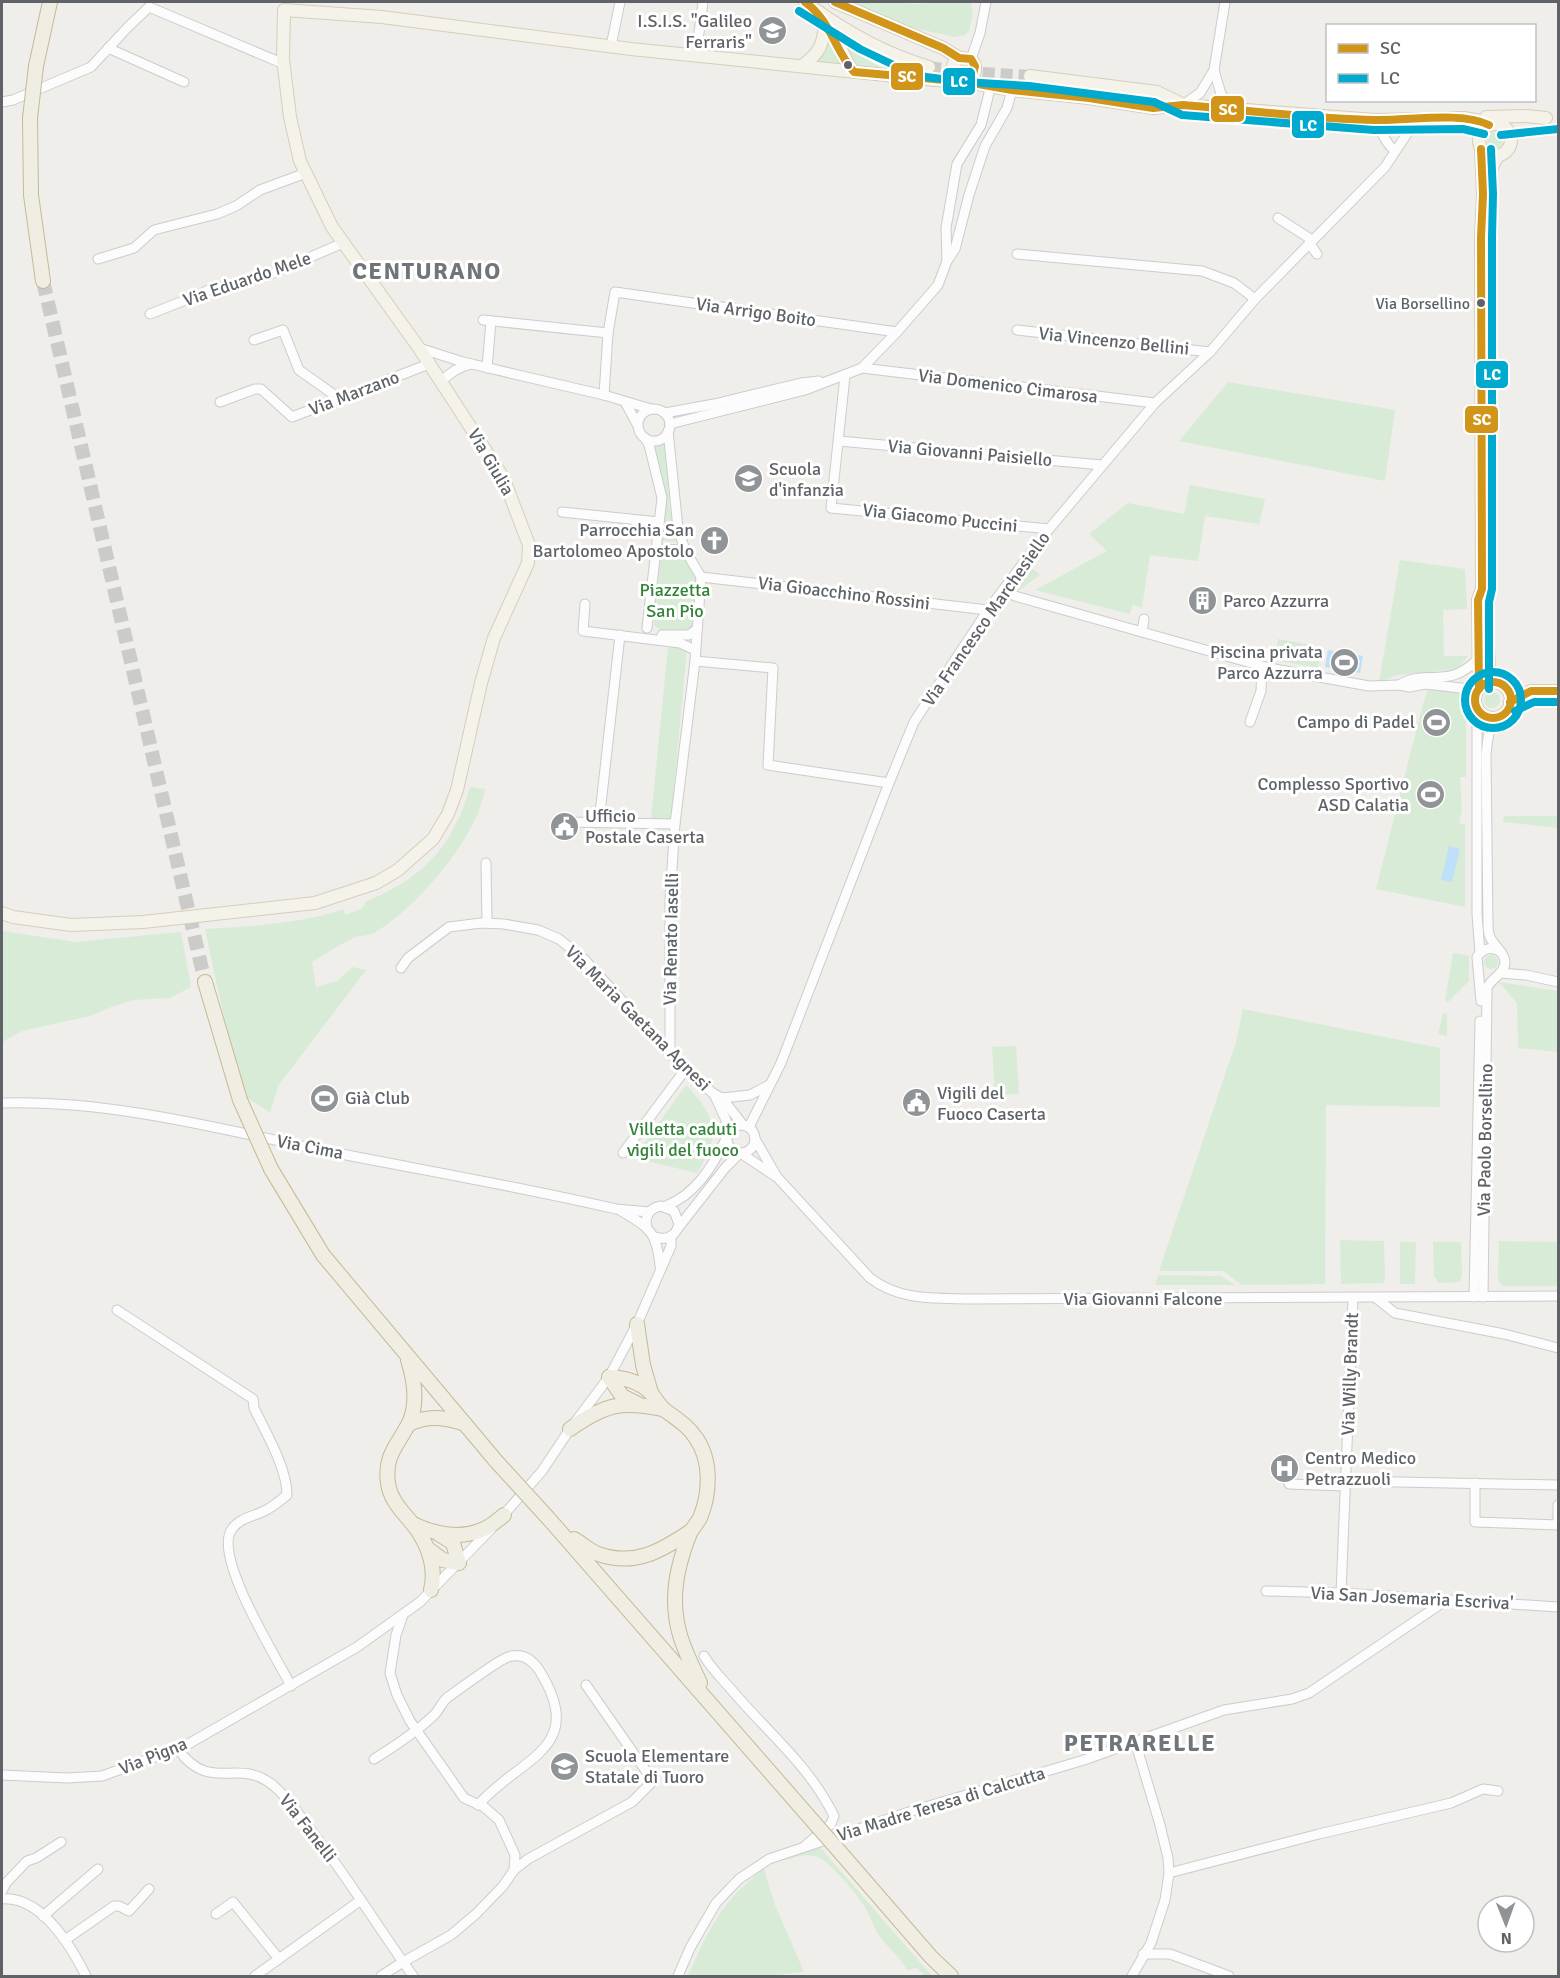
<svg xmlns="http://www.w3.org/2000/svg" width="1560" height="1978" font-family="Signika,sans-serif">
<style>
.green{fill:#d8ebd6}
.water{fill:#bfe0f9}
.lines{fill:none;stroke-linecap:round;stroke-linejoin:round}
.major-tunnel{stroke:#cbcbca;stroke-width:12;stroke-dasharray:12 6;stroke-linecap:butt}
.highway-tunnel{stroke:#cbcbca;stroke-width:14;stroke-dasharray:14 7;stroke-linecap:butt}
.minor-casing{stroke:#cbcccc;stroke-width:11}
.major-casing{stroke:#d7ceb8;stroke-width:14}
.highway-casing{stroke:#c8b996;stroke-width:16}
.minor{stroke:#fdfcfc;stroke-width:9}
.major{stroke:#f4f2e9;stroke-width:12}
.highway{stroke:#f0ede3;stroke-width:14}
.highway-bridge-casing{stroke:#c8b996;stroke-width:16;stroke-linecap:butt}
.highway-bridge{stroke:#f0ede3;stroke-width:14}
.bus-1-casing{stroke:#fff;stroke-width:12}
.bus-2-casing{stroke:#fff;stroke-width:12}
.bus-1{stroke:#d1951a;stroke-width:8}
.bus-2{stroke:#00a9ce;stroke-width:8}
.bus-dot{fill:#5f6368;stroke:#fff;stroke-width:2}
.labels{text-anchor:middle;stroke-width:6;stroke-linejoin:round;paint-order:stroke}
.bus-label{font-size:16px;fill:#5f6368;stroke:#fff;text-anchor:end}
.poi-label{font-size:18px;fill:#5f6368;stroke:#fff;text-anchor:start}
.street-label{font-size:18px;fill:#5f6368;stroke:#fff}
.park-label{font-size:18px;fill:#348238;stroke:#fff}
.district-label{font-size:24px;font-weight:bold;letter-spacing:1.5px;fill:#70757a;stroke:#fff}
.line-badge{stroke:#fff;stroke-width:2}
.badge-label{font-size:16px;text-anchor:middle;font-weight:bold;fill:#fff}
</style>
<rect width="100%" height="100%" fill="#efeeea"/>
<g class="green">
<path d="M846,2L919,4L965,2L971,3L973,14L969,31L965,35L954,37L905,26Z"/>
<path d="M827,36L842,66L814,64L826,50Z"/>
<path d="M843,45L886,71L854,68Z"/>
<circle cx="1495" cy="140" r="8"/>
<path d="M1228,382L1395,410L1385,481L1179,441Z"/>
<path d="M666,440L669,504L676,542L662,541L664,497L652,443Z"/>
<path d="M1190,485L1265,499L1259,524L1205,516L1198,561L1150,555L1142,608L1133,604L1130,614L1035,590L1107,551L1089,534L1128,503L1184,514Z"/>
<path d="M661,554H682L696,576L692,628L682,633L661,631L654,625Z"/>
<path d="M1400,560L1465,569L1467,609L1443,610L1444,656H1468L1458,669L1398,675L1379,682Z"/>
<path d="M1030,566L1040,575L1015,593L1007,589Z"/>
<path d="M1278,639L1322,647L1318,668L1274,660Z"/>
<path d="M668,647L687,648L671,820L651,819Z"/>
<path d="M1429,687L1466,692V777H1460L1462,811L1459,823L1465,825V907L1376,889L1423,704Z"/>
<circle cx="1492" cy="700" r="8"/>
<path d="M470,787L485,789C477,838 417,908 374,933C369,936 362,935 356,937C341,943 326,954 312,962L316,987L337,981L353,967L366,970L278,1086L270,1113L248,1098L241,1081L227,1032L205,929C253,926 299,924 344,909L345,915L363,908L365,902C422,879 453,847 470,787Z"/>
<path d="M1504,816H1558V828L1503,822Z"/>
<path d="M2,931L76,942L181,932L191,987L170,998L134,1000L111,1007L90,1016L22,1031L2,1042Z"/>
<path d="M1453,953L1469,956V981L1448,1002L1445,1000Z"/>
<circle cx="1491" cy="962" r="7"/>
<path d="M1499,982L1558,991V1052L1518,1048L1517,1003Z"/>
<path d="M1243,1009L1440,1048V1107L1326,1105L1325,1284L1242,1285L1223,1271H1159L1236,1042Z"/>
<path d="M1443,1013L1447,1014V1036L1438,1034Z"/>
<path d="M1016,1046L1019,1094L995,1095L992,1047Z"/>
<path d="M686,1085C716,1115 721,1137 697,1173L634,1158Z"/>
<path d="M1340,1240L1384,1241L1385,1278L1383,1283L1341,1284Z"/>
<path d="M1499,1241L1558,1242V1283L1557,1286H1502L1498,1279Z"/>
<path d="M1400,1242H1416L1415,1284H1400Z"/>
<path d="M1433,1242H1461L1462,1275L1460,1282L1439,1283L1434,1276Z"/>
<path d="M1158,1275L1221,1276L1235,1285H1155Z"/>
<path d="M819,1846L932,1976H925L917,1968L907,1970C900,1956 887,1947 878,1934C873,1926 871,1917 866,1909C860,1898 831,1863 820,1858C804,1850 790,1862 775,1860Z"/>
<path d="M764,1869L775,1905L804,1972L768,1976H688C709,1929 721,1901 764,1869Z"/>
</g>
<g class="water">
<path d="M1328,650L1363,656L1360,673L1325,667Z"/>
<path d="M1449,846L1460,849L1452,882L1441,880Z"/>
</g>
<g class="lines">
<path class="major-tunnel" d="M929,67L966,72L1030,76"/>
<path class="highway-tunnel" d="M43,281L205,982"/>
<defs>
<g id="minor">
<path d="M611,46L620,2"/>
<path d="M108,48L184,82"/>
<path d="M696,56L703,2"/>
<path d="M971,59L980,33L986,2"/>
<path d="M1214,70L1221,94L1234,110"/>
<path d="M2,102L13,100L91,67L128,27L149,7L284,64"/>
<path d="M1183,105L1200,93L1214,70L1225,2"/>
<path d="M1378,120C1381,133 1385,142 1395,151"/>
<path d="M1278,218L1312,240"/>
<path d="M1309,243L1317,254"/>
<path d="M1017,254L1202,271L1234,283L1255,299"/>
<path d="M98,259L134,248L154,230L217,214L236,206L260,190L306,173"/>
<path d="M947,261L946,228L957,164L981,125L991,85"/>
<path d="M150,314L201,294L210,289L264,277L343,243"/>
<path d="M483,320L608,333"/>
<path d="M1017,330L1210,352"/>
<path d="M254,340L283,330L299,370L340,399"/>
<path d="M419,348L463,362L604,395L651,409"/>
<path d="M487,368L491,321"/>
<path d="M862,368L1155,403"/>
<path d="M845,376L831,508L1049,529"/>
<path d="M441,382C450,372 458,368 471,364"/>
<path d="M604,395L608,333L615,292L897,332"/>
<path d="M220,402L255,389H261L292,417L429,364"/>
<path d="M625,402L637,424"/>
<circle cx="654" cy="425" r="16"/>
<path d="M665,413L714,404L801,383L819,381"/>
<path d="M670,424L805,390L862,368L897,332L938,285L947,261L955,249L969,195L985,146L1007,108L1012,90"/>
<path d="M668,431L678,528L685,550L701,577L695,661L675,824L670,898V1053"/>
<path d="M645,438L649,445L662,498L647,628"/>
<path d="M839,441L1102,465"/>
<path d="M562,512L659,522"/>
<path d="M655,549L685,550"/>
<path d="M701,577L988,610"/>
<path d="M1003,590L1015,596L1269,668L1369,686L1399,685L1409,687L1426,684L1478,690"/>
<path d="M585,604L583,631L680,643L695,650"/>
<path d="M1142,632L1144,619"/>
<path d="M662,635H689L697,629"/>
<path d="M695,661L773,668L768,765L889,783"/>
<path d="M1399,685C1427,668 1447,690 1477,660"/>
<path d="M1477,708V914L1480,953"/>
<path d="M1250,722L1261,691L1262,666"/>
<path d="M564,822L675,824"/>
<path d="M599,822L620,635"/>
<path d="M486,863L487,923"/>
<path d="M401,968L408,958L449,927L481,923L504,924L538,930L559,939L585,960L685,1070L714,1094L722,1098L743,1125"/>
<path d="M1500,973L1526,975L1558,982"/>
<path d="M1481,1001L1477,957C1483,948 1492,946 1501,952"/>
<path d="M714,1094L726,1120L727,1136"/>
<path d="M722,1098L750,1095L769,1085"/>
<path d="M2,1103C108,1100 213,1127 316,1149C416,1169 517,1186 616,1209L649,1212"/>
<circle cx="741" cy="1139" r="14"/>
<path d="M749,1127L781,1063L889,783L914,722L988,610L1049,529L1155,403L1210,352L1255,299L1385,167L1416,120"/>
<path d="M755,1139L777,1177L870,1278C900,1301 935,1298 970,1299L1558,1296"/>
<path d="M623,1153L685,1070"/>
<path d="M742,1154L775,1176"/>
<path d="M666,1206C696,1194 712,1167 726,1139"/>
<path d="M621,1211C650,1227 657,1233 660,1266"/>
<path d="M678,1228L725,1168L739,1154"/>
<path d="M647,1229C644,1217 649,1208 661,1206L674,1211L679,1224C676,1236 667,1241 655,1237"/>
<path d="M1474,1297L1480,1021"/>
<path d="M1483,1297L1487,988C1491,979 1499,977 1503,969C1510,957 1496,948 1491,939C1488,934 1488,930 1488,924L1486,755C1488,740 1487,728 1498,717"/>
<path d="M1376,1298L1395,1313L1504,1334L1558,1348"/>
<path d="M117,1310L253,1399L254,1408C266,1433 287,1468 287,1495C281,1500 275,1505 268,1509C257,1516 240,1517 232,1529C212,1556 277,1658 291,1686"/>
<path d="M1345,1481L1558,1485"/>
<path d="M1475,1483V1522L1558,1525V1505"/>
<path d="M1289,1484L1345,1486"/>
<path d="M501,1518L542,1471L570,1429L609,1377L637,1324L671,1246V1236"/>
<path d="M1266,1591L1341,1593L1558,1607"/>
<path d="M1341,1593L1353,1298"/>
<path d="M704,1656C711,1668 721,1678 730,1688C765,1730 810,1766 834,1816L831,1824L806,1845"/>
<path d="M178,1749C210,1795 239,1755 275,1787C290,1800 301,1817 313,1833C349,1879 379,1929 413,1976"/>
<path d="M374,1759C395,1746 415,1733 433,1716C439,1711 441,1703 447,1698C458,1690 497,1661 508,1657C521,1653 531,1658 539,1670C589,1749 520,1757 478,1805"/>
<path d="M2,1775L67,1778L102,1776L183,1747L357,1647L420,1602L492,1528"/>
<path d="M514,1870L528,1859L632,1802L653,1781L586,1685"/>
<path d="M1169,1873L1319,1834L1451,1803L1483,1789L1498,1791"/>
<path d="M2,1891L6,1883L27,1861L36,1858L61,1842"/>
<path d="M2,1899C41,1896 71,1946 86,1976"/>
<path d="M216,1914L233,1902L279,1959"/>
<path d="M43,1916L98,1869"/>
<path d="M65,1940L114,1906H119L129,1911L149,1889"/>
<path d="M1143,1954H1170L1229,1976"/>
<path d="M255,1976L361,1900"/>
<path d="M381,1976L403,1962L451,1935L476,1914L503,1886L514,1870L515,1855L499,1820L484,1807L464,1798L410,1721L397,1695L390,1673L396,1635L403,1615"/>
<path d="M678,1976L690,1948L716,1903L739,1879L769,1859L912,1811L1084,1760L1224,1710L1292,1699L1309,1693L1445,1601"/>
<path d="M1132,1976L1151,1943L1165,1900L1169,1873L1168,1858L1160,1825L1135,1741"/>
</g>
<g id="major">
<path d="M805,2C841,29 885,54 929,67"/>
<path d="M835,2L943,48L959,58L971,59C978,67 976,76 967,82L956,81C950,72 951,64 959,58"/>
<path d="M819,12C824,22 829,29 835,37C842,49 845,62 854,72"/>
<path d="M802,66C819,53 823,46 825,25"/>
<path d="M1030,76L1157,92L1182,104"/>
<path d="M967,82L1012,90L1089,98L1153,108L1183,105L1375,120L1464,118L1481,121L1489,125"/>
<path d="M1486,117L1526,116L1546,118"/>
<circle cx="1495" cy="140" r="16"/>
<path d="M1485,187L1488,175L1497,157"/>
<path d="M1484,595L1486,600L1489,670L1498,683"/>
<circle cx="1493" cy="700" r="18"/>
<path d="M1479,689L1478,600L1482,589L1481,237L1483,194L1481,149"/>
<path d="M1510,702L1531,691H1558"/>
<path d="M2,913L13,917L71,925L143,922L315,903L376,883L398,870L433,839L448,814L457,790L481,683L494,638L528,563L529,545L503,477L419,348L332,227L300,161L290,117L283,59L284,10L382,17L631,49L935,80L956,81"/>
</g>
<g id="highway">
<path d="M36,66L50,2"/>
<path d="M30,118L31,195L43,281"/>
<path d="M205,982L240,1100"/>
<path d="M271,1169L323,1255L496,1461"/>
<path d="M637,1324L643,1365L651,1393"/>
<path d="M408,1360C414,1379 418,1404 409,1423C398,1445 384,1455 388,1483C390,1499 401,1510 411,1522C427,1541 437,1566 431,1590"/>
<path d="M609,1377C625,1378 639,1381 651,1393C656,1399 659,1406 666,1411C677,1419 688,1426 696,1438C712,1461 710,1494 700,1518C697,1523 693,1528 690,1533C682,1553 675,1579 675,1600C675,1634 687,1654 700,1683"/>
<path d="M609,1377L622,1396L638,1404"/>
<path d="M409,1424C428,1415 445,1417 465,1424"/>
<path d="M570,1429C604,1405 621,1400 662,1409"/>
<path d="M549,1519L818,1827"/>
<path d="M413,1524C434,1534 461,1540 484,1529C491,1526 498,1520 504,1515"/>
<path d="M574,1539C581,1543 590,1551 598,1554C635,1567 661,1551 691,1531"/>
<path d="M428,1549L443,1560L459,1563L453,1543L439,1534"/>
<path d="M840,1852L931,1957L951,1976"/>
</g>
</defs>
<use href="#minor" class="minor-casing"/>
<use href="#major" class="major-casing"/>
<use href="#highway" class="highway-casing"/>
<use href="#minor" class="minor"/>
<use href="#major" class="major"/>
<use href="#highway" class="highway"/>
<defs>
<g id="highway-bridge">
<path d="M30,118L36,66"/>
<path d="M240,1100L271,1169"/>
<path d="M496,1461L549,1519"/>
<path d="M818,1827L840,1852"/>
</g>
</defs>
<use href="#highway-bridge" class="highway-bridge-casing"/>
<use href="#highway-bridge" class="highway-bridge"/>
<defs>
<g id="bus-1">
<path d="M805,2C831,21 834,49 854,72L956,81"/>
<path d="M835,2L943,48L959,58L971,59L975,66L972,79L967,82L956,80"/>
<path d="M967,82L1012,90L1089,98L1153,108L1183,105C1246,110 1313,119 1375,120C1408,121 1461,111 1489,125"/>
<circle cx="1493" cy="700" r="18"/>
<path d="M1479,689L1478,600L1482,589L1481,237L1483,194L1481,149"/>
<path d="M1510,702L1531,691H1558"/>
</g>
<g id="bus-2">
<path d="M799,11L860,49L902,69L926,77L965,82L1029,86L1154,102L1182,115L1374,130L1463,129L1484,134"/>
<path d="M1501,135L1558,129"/>
<circle cx="1493" cy="700" r="28"/>
<path d="M1489,689V602L1492,589V237L1493,194L1491,149"/>
<path d="M1515,711L1534,702H1558"/>
</g>
</defs>
<use href="#bus-1" class="bus-1-casing"/>
<use href="#bus-2" class="bus-2-casing"/>
<use href="#bus-1" class="bus-1"/>
<use href="#bus-2" class="bus-2"/>
</g>
<defs>
<symbol id="school-disc" viewBox="-11 -11 22 22"><circle r="9.5" fill="#919496" stroke="#fff"/><path d="M0-5L7-2L0 1L-7-2ZM-4 1L0 2.5L4 1V4Q0 6-4 4Z" fill="#fff"/></symbol>
<symbol id="church-disc" viewBox="-11 -11 22 22"><circle r="9.5" fill="#919496" stroke="#fff"/><path d="M-1.2-6h2.4v3.5h3.3v2.4h-3.3V6h-2.4V-.1h-3.3v-2.4h3.3Z" fill="#fff"/></symbol>
<symbol id="building-disc" viewBox="-11 -11 22 22"><circle r="9.5" fill="#919496" stroke="#fff"/><path d="M-4-6H4V6H1V3H-1V6H-4ZM-2.5-4.3h1.7v1.8h-1.7ZM.8-4.3h1.7v1.8H.8ZM-2.5-1h1.7V.8h-1.7ZM.8-1h1.7V.8H.8Z" fill="#fff"/></symbol>
<symbol id="stadium-disc" viewBox="-11 -11 22 22"><circle r="9.5" fill="#919496" stroke="#fff"/><path d="M0-5a6.5 5 0 1 0 0 10a6.5 5 0 1 0 0-10ZM-3.5-1.8h7v3.6h-7Z" fill="#fff"/></symbol>
<symbol id="civic-disc" viewBox="-11 -11 22 22"><circle r="9.5" fill="#919496" stroke="#fff"/><path d="M-.6-6.5H3V-4.5H.6V-3L4-1V1h2V6H-6V1h2V-1L-.6-3ZM-1.2 2.5V6h2.4V2.5Z" fill="#fff"/></symbol>
<symbol id="hospital-disc" viewBox="-11 -11 22 22"><circle r="9.5" fill="#919496" stroke="#fff"/><path d="M-5-5h3v3.5h4V-5h3V5h-3V1.5h-4V5h-3Z" fill="#fff"/></symbol>
</defs>
<g fill-rule="evenodd">
<use href="#school-disc" x="756" y="14" width="33" height="33"/>
<use href="#school-disc" x="732" y="462" width="33" height="33"/>
<use href="#church-disc" x="698" y="524" width="33" height="33"/>
<use href="#building-disc" x="1186" y="584" width="33" height="33"/>
<use href="#stadium-disc" x="1328" y="646" width="33" height="33"/>
<use href="#stadium-disc" x="1420" y="706" width="33" height="33"/>
<use href="#stadium-disc" x="1414" y="778" width="33" height="33"/>
<use href="#civic-disc" x="548" y="810" width="33" height="33"/>
<use href="#stadium-disc" x="308" y="1082" width="33" height="33"/>
<use href="#civic-disc" x="900" y="1086" width="33" height="33"/>
<use href="#hospital-disc" x="1268" y="1452" width="33" height="33"/>
<use href="#school-disc" x="548" y="1750" width="33" height="33"/>
</g>
<g class="bus-dot">
<circle cx="848" cy="65" r="5"/>
<circle cx="1481" cy="303" r="5"/>
</g>
<g class="labels">
<g class="bus-label">
<text x="1470" y="309">Via Borsellino</text>
</g>
<g class="poi-label">
<text x="752" y="27" text-anchor="end">I.S.I.S. "Galileo<tspan x="752" dy="21">Ferraris"</tspan></text>
<text x="769" y="475">Scuola<tspan x="769" dy="21">d'infanzia</tspan></text>
<text x="694" y="536" text-anchor="end">Parrocchia San<tspan x="694" dy="21">Bartolomeo Apostolo</tspan></text>
<text x="1223" y="607">Parco Azzurra</text>
<text x="1323" y="658" text-anchor="end">Piscina privata<tspan x="1323" dy="21">Parco Azzurra</tspan></text>
<text x="1415" y="728" text-anchor="end">Campo di Padel</text>
<text x="1409" y="790" text-anchor="end">Complesso Sportivo<tspan x="1409" dy="21">ASD Calatia</tspan></text>
<text x="585" y="822">Ufficio<tspan x="585" dy="21">Postale Caserta</tspan></text>
<text x="937" y="1099">Vigili del<tspan x="937" dy="21">Fuoco Caserta</tspan></text>
<text x="345" y="1104">Già Club</text>
<text x="1305" y="1464">Centro Medico<tspan x="1305" dy="21">Petrazzuoli</tspan></text>
<text x="585" y="1762">Scuola Elementare<tspan x="585" dy="21">Statale di Tuoro</tspan></text>
</g>
<g class="street-label">
<text transform="translate(247 279) rotate(-19)" y="6">Via Eduardo Mele</text>
<text transform="translate(756 312) rotate(8)" y="6">Via Arrigo Boito</text>
<text transform="translate(1114 341) rotate(6)" y="6">Via Vincenzo Bellini</text>
<text transform="translate(1008 386) rotate(7)" y="6">Via Domenico Cimarosa</text>
<text transform="translate(354 393) rotate(-21)" y="6">Via Marzano</text>
<text transform="translate(970 453) rotate(5)" y="6">Via Giovanni Paisiello</text>
<text transform="translate(491 462) rotate(60)" y="6">Via Giulia</text>
<text transform="translate(940 518) rotate(6)" y="6">Via Giacomo Puccini</text>
<text transform="translate(844 593) rotate(7)" y="6">Via Gioacchino Rossini</text>
<text transform="translate(986 619) rotate(-55)" y="6">Via Francesco Marchesiello</text>
<text transform="translate(671 939) rotate(-89)" y="6">Via Renato Iaselli</text>
<text transform="translate(638 1018) rotate(45)" y="6">Via Maria Gaetana Agnesi</text>
<text transform="translate(1485 1140) rotate(-89)" y="6">Via Paolo Borsellino</text>
<text transform="translate(310 1147) rotate(11)" y="6">Via Cima</text>
<text x="1143" y="1305">Via Giovanni Falcone</text>
<text transform="translate(1350 1374) rotate(-88)" y="6">Via Willy Brandt</text>
<text transform="translate(1412 1598) rotate(3)" y="6">Via San Josemaria Escriva'</text>
<text transform="translate(153 1756) rotate(-22)" y="6">Via Pigna</text>
<text transform="translate(941 1804) rotate(-17)" y="6">Via Madre Teresa di Calcutta</text>
<text transform="translate(308 1828) rotate(52)" y="6">Via Fanelli</text>
</g>
<g class="park-label">
<text x="675" y="596">Piazzetta<tspan x="675" dy="21">San Pio</tspan></text>
<text x="683" y="1135">Villetta caduti<tspan x="683" dy="21">vigili del fuoco</tspan></text>
</g>
<g class="district-label">
<text x="427" y="279">CENTURANO</text>
<text x="1140" y="1751">PETRARELLE</text>
</g>
</g>
<g class="line-badge">
<rect x="890" y="62" width="34" height="29" rx="6" fill="#d1951a"/>
<rect x="942" y="67" width="34" height="29" rx="6" fill="#00a9ce"/>
<rect x="1210" y="95" width="35" height="28" rx="6" fill="#d1951a"/>
<rect x="1291" y="110" width="34" height="29" rx="6" fill="#00a9ce"/>
<rect x="1475" y="360" width="34" height="29" rx="6" fill="#00a9ce"/>
<rect x="1464" y="405" width="35" height="29" rx="6" fill="#d1951a"/>
</g>
<g class="badge-label">
<text x="907" y="82">SC</text>
<text x="959" y="87">LC</text>
<text x="1228" y="115">SC</text>
<text x="1308" y="131">LC</text>
<text x="1492" y="380">LC</text>
<text x="1482" y="425">SC</text>
</g>
<rect width="1560" height="1978" fill="none" stroke="#5f6368" stroke-width="6"/>
<rect x="1326" y="24" width="210" height="78" fill="#ffffff" stroke="#bfc1c3" stroke-width="1.5"/>
<rect x="1338" y="44" width="30" height="9" fill="#d1951a" stroke="#bfc1c3" stroke-width="1.5"/>
<text x="1380" y="54" font-size="18" fill="#5f6368">SC</text>
<rect x="1338" y="74" width="30" height="9" fill="#00a9ce" stroke="#bfc1c3" stroke-width="1.5"/>
<text x="1380" y="84" font-size="18" fill="#5f6368">LC</text>
<g transform="translate(1506 1924) rotate(179)"><circle r="28" fill="#ffffff" stroke="#bfc1c3" stroke-width="1.5"/>
<path d="M0-4.5L10 22L0 15L-10 22Z" fill="#919496"/>
<text y="-9" font-size="16" font-weight="bold" text-anchor="middle" fill="#5f6368">N</text>
</g>
</svg>
